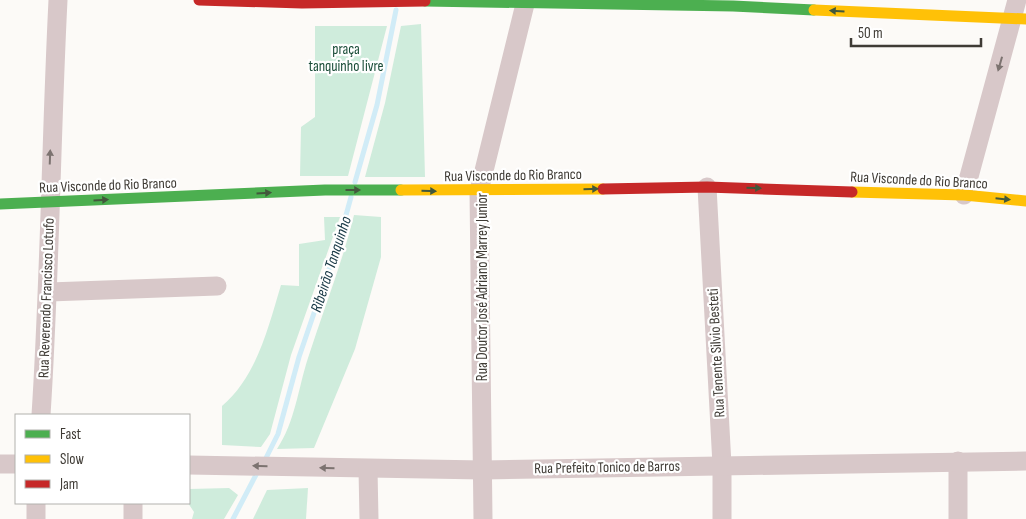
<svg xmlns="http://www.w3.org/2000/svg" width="1026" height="519" font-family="'Sofia Sans Condensed',sans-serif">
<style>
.green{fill:#cfecdc}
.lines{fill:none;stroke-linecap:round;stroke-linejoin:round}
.stream{stroke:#d1ecf7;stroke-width:5}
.street{stroke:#d8c8c9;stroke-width:19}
.fast{stroke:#4caf50;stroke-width:11}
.slow{stroke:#ffc107;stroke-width:11}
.jam{stroke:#c62828;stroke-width:11}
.oneway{fill:#42583c}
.oneway2{fill:#7c7370}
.labels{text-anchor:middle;stroke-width:4.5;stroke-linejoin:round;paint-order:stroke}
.park-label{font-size:15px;fill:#194c37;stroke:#fff}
.street-label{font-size:15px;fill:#3f3b35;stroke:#fff}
.water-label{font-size:16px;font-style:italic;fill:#183845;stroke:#fff}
</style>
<rect width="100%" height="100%" fill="#fcfaf7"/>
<g class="green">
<path d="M421,24L425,177H365L385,103L401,26Z"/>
<path d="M315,26H387L348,176H300L301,127L315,117Z"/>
<path d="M354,215L381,217V257L355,349L314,448L277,449C295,422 298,389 308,358C323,311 342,264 354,215Z"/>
<path d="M324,217H340L291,355L270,434L261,447L222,445V406C257,376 268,328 281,285L299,286V244L325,240Z"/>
<path d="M229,488L238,495L224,519H192L194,512L188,503L189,489Z"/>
<path d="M308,488L306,519H253L267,490Z"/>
</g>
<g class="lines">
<g class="stream">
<path d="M355,182L377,105L396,10"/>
<path d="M264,462L278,434L299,357L340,237L351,197"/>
<path d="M233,519L258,471"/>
</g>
<g class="street">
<path d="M707,187L722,465V519"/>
<path d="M964,195L1017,0"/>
<path d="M49,292L217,286"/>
<path d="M41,415C50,277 51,138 58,0"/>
<path d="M958,461V519"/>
<path d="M0,464H16"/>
<path d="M189,465L483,470L1026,461"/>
<path d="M368,469L369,519"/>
<path d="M36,519V503"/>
<path d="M133,519V503"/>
<path d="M483,519L479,191L526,0"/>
</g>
<g class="fast">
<path d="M425,1L733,6L814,10"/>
<path d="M0,204L325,190H401"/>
</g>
<g class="slow">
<path d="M814,10L1026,19"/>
<path d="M401,190L603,189"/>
<path d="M852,192L964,195L1026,201"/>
</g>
<g class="jam">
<path d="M199,0L302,3L425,1"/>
<path d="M603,189L707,187L852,192"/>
</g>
</g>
<defs><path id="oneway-solid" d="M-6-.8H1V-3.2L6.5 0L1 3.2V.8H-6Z" transform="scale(1.25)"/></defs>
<g class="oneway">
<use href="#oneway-solid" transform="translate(837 11) rotate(-177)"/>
<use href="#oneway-solid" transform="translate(754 188) rotate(2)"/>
<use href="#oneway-solid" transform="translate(591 189) rotate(-1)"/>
<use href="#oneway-solid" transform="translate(353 190)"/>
<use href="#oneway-solid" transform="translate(429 191) rotate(1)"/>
<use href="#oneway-solid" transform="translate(264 193) rotate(-3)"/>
<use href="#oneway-solid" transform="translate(1003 199) rotate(6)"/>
<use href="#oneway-solid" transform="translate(101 200) rotate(-3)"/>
</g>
<g class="oneway2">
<use href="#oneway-solid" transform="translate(1000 64) rotate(106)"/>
<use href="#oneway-solid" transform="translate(50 157) rotate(-88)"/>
<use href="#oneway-solid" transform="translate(260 466) rotate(-179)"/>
<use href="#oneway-solid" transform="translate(327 468) rotate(-178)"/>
</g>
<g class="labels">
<g class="park-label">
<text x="346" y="54">praça<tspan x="346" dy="17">tanquinho livre</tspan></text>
</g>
<g class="street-label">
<text transform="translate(513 175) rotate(-1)" y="5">Rua Visconde do Rio Branco</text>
<text transform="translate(919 180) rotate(3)" y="5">Rua Visconde do Rio Branco</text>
<text transform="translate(108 185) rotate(-2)" y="5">Rua Visconde do Rio Branco</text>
<text transform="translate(482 287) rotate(-90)" y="5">Rua Doutor José Adriano Marrey Junior</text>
<text transform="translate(46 298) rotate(-88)" y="5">Rua Reverendo Francisco Lotufo</text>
<text transform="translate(716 353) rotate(-93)" y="5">Rua Tenente Silvio Besteti</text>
<text transform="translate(607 467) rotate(-1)" y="5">Rua Prefeito Tonico de Barros</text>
</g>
<g class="water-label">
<text transform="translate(330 264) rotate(-72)" y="6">Ribeirão Tanquinho</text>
</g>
</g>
<rect x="15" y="414" width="175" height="90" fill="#ffffff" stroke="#b2b1ae"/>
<rect x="25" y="430" width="25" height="8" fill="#4caf50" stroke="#b2b1ae"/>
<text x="60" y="439" font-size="15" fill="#3f3b35">Fast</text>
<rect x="25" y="455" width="25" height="8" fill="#ffc107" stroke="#b2b1ae"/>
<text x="60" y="464" font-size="15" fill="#3f3b35">Slow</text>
<rect x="25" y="480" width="25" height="8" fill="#c62828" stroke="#b2b1ae"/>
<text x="60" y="489" font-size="15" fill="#3f3b35">Jam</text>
<path d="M851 38v8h130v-8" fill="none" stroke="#3f3b35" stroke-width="2.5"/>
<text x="858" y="38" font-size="15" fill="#3f3b35" stroke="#ffffff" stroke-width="4" paint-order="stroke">50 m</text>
</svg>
